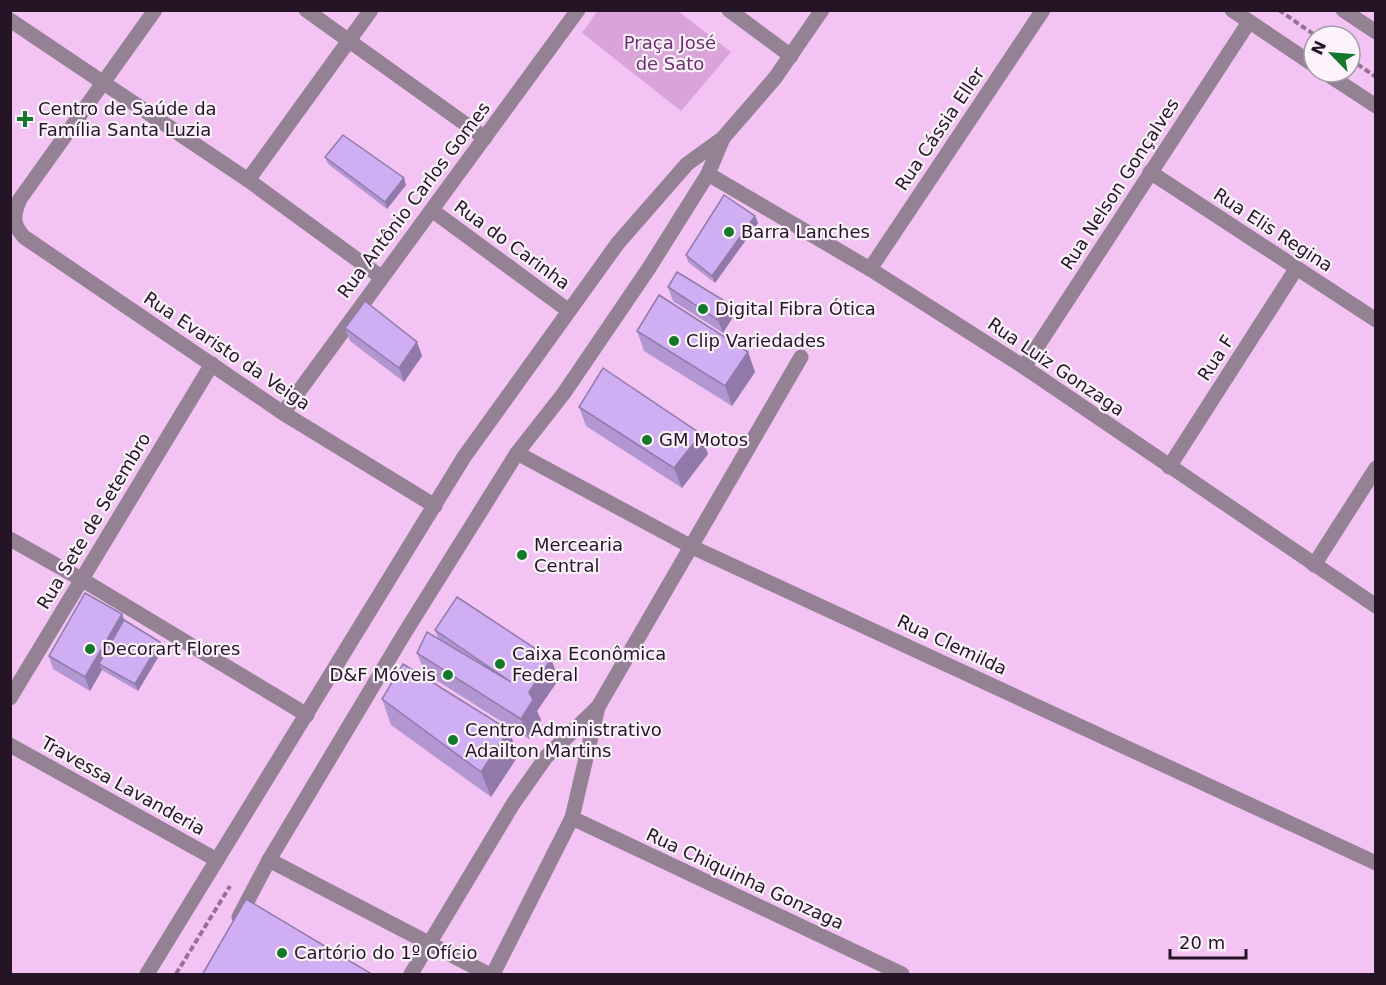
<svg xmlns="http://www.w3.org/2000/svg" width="1386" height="985" font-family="'DejaVu Sans',sans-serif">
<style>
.green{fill:#daa4db}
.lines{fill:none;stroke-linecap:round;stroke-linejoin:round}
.path{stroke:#947294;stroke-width:4;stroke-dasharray:6 3;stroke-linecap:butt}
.minor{stroke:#948194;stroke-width:15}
.tertiary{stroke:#948194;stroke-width:15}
.wall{fill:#b296d1}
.shaded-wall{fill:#917aaa}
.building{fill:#cfaef3;stroke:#917aaa;stroke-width:1.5}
.poi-dot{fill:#13782a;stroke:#fdf3fd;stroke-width:2}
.labels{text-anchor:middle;stroke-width:4.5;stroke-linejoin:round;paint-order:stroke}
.park-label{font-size:18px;fill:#6f2c72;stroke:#fdf3fd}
.poi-label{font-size:18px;fill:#251425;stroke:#fdf3fd;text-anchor:start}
.street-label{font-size:18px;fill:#251425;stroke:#fdf3fd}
</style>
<rect width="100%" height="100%" fill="#f3c4f3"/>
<path class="green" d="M598,10L678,11L731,52L681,111L582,33Z"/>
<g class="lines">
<g class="path">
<path d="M1279,10L1316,36"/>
<path d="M1350,59L1376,77"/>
<path d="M176,974L230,886"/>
</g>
<g class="minor">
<path d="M155,10L20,199C13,215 12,224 24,237L283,413L435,506"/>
<path d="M306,10L485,138"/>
<path d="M729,10L791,56"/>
<path d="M1232,10L1314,65"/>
<path d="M1343,10L1376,32"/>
<path d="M10,20L248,180L381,277"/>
<path d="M1324,72L1376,106"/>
<path d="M1150,172L1376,320"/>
<path d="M708,174L870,269L1024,367L1376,606"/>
<path d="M248,180L371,10"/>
<path d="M433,211L569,311"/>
<path d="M870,269L1043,10"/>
<path d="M1024,367L1249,22"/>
<path d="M283,413L578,10"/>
<path d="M517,453L690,546L1376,863"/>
<path d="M1169,467L1296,269"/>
<path d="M10,539L81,579L307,715"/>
<path d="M1314,565L1376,468"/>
<path d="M10,698L212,364"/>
<path d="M10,745L217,860"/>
<path d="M572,818L902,974"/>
<path d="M269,860L488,974"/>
<path d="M411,974L513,804L546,757L598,707L801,357"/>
<path d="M493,974L572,818L598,707"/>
</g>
<g class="tertiary">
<path d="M239,917L269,860L404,634L517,453L564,393L649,268L708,174L723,138L775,78L822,10"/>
<path d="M147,974L464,457L618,243L687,164L723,138"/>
</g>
</g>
<g class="wall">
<path d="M325,157L406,185L387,209L328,164Z"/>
<path d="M755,216L758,223L715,283L688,262L686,255Z"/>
<path d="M668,287L733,317L723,333L673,301Z"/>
<path d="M345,328L417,342L422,356L404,382L350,341Z"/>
<path d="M637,331L748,352L755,372L732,406L644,351Z"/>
<path d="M579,407L701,434L708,454L682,488L586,426Z"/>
<path d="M122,614L124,620L163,649L138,691L102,670L90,691L53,669L49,656Z"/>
<path d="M435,630L559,679L537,711L541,720L529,739L425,673L417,653L438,638Z"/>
<path d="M382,699L509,730L518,756L491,797L391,725Z"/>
</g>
<g class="shaded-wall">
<path d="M404,178L406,185L387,209L385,202Z"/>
<path d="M755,216L758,223L715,283L712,276Z"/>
<path d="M728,303L733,317L723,333L718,320Z"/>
<path d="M417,342L422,356L404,382L399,368Z"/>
<path d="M748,352L755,372L732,406L725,386Z"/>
<path d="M701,434L708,454L682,488L674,468Z"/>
<path d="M122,614L127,627L99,664L102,670L90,691L85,677Z"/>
<path d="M160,642L163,649L138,691L135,684Z"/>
<path d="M551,659L559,679L537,711L541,720L529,739L521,719L529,692Z"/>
<path d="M509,730L518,756L491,797L481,772Z"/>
</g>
<g class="building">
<path d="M343,135L404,178L385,202L325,157Z"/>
<path d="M724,195L755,216L712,276L686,255Z"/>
<path d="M677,272L728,303L718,320L668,287Z"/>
<path d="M659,295L748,352L725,386L637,331Z"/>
<path d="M365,301L417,342L399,368L345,328Z"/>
<path d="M603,368L701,434L674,468L579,407Z"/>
<path d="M85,593L122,614L85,677L49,656Z"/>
<path d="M457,597L551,659L529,692L533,700L521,719L417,653L427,632L511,682L435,630Z"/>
<path d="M124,620L160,642L135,684L99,664Z"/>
<path d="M403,664L509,730L481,772L382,699Z"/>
<path d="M246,899L370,973L369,975H202Z"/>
</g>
<g class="poi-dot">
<path d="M22 110h6v6h6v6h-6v6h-6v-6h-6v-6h6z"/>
<circle cx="729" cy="232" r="6"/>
<circle cx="703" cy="309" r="6"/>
<circle cx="674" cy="341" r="6"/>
<circle cx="647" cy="440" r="6"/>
<circle cx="522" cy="555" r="6"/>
<circle cx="90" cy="649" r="6"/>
<circle cx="500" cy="664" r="6"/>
<circle cx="448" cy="675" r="6"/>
<circle cx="453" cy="740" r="6"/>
<circle cx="282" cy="953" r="6"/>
</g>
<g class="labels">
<g class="park-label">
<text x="670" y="49">Praça José<tspan x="670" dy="21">de Sato</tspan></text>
</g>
<g class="poi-label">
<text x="38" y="115">Centro de Saúde da<tspan x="38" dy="21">Família Santa Luzia</tspan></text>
<text x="741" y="238">Barra Lanches</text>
<text x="715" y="315">Digital Fibra Ótica</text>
<text x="686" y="347">Clip Variedades</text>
<text x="659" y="446">GM Motos</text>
<text x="534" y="551">Mercearia<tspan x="534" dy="21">Central</tspan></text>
<text x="102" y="655">Decorart Flores</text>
<text x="512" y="660">Caixa Econômica<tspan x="512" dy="21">Federal</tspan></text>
<text x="436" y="681" text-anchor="end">D&amp;F Móveis</text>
<text x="465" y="736">Centro Administrativo<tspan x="465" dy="21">Adailton Martins</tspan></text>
<text x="294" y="959">Cartório do 1º Ofício</text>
</g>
<g class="street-label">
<text transform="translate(940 129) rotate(-56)" y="6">Rua Cássia Eller</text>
<text transform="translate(1120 184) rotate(-57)" y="6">Rua Nelson Gonçalves</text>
<text transform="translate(414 200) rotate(-53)" y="6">Rua Antônio Carlos Gomes</text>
<text transform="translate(1273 230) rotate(33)" y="6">Rua Elis Regina</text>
<text transform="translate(512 245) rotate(36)" y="6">Rua do Carinha</text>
<text transform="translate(227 351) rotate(34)" y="6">Rua Evaristo da Veiga</text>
<text transform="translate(1216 358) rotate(-57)" y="6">Rua F</text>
<text transform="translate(1056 367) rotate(34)" y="6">Rua Luiz Gonzaga</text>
<text transform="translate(94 521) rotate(-59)" y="6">Rua Sete de Setembro</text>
<text transform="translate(952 645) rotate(25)" y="6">Rua Clemilda</text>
<text transform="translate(123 786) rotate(29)" y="6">Travessa Lavanderia</text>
<text transform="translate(745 879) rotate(25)" y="6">Rua Chiquinha Gonzaga</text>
</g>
</g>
<rect width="1386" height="985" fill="none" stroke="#251425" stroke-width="24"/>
<g transform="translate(1332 54) rotate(295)"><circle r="28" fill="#fdf3fd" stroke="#a79aa7" stroke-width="1.5"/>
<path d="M0-4.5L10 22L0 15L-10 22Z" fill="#13782a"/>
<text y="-9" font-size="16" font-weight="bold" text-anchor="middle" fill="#251425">N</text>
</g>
<path d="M1170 949v9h76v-9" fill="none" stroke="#251425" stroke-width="3"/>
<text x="1179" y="949" font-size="18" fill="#251425" stroke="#fdf3fd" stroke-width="4.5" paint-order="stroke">20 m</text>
</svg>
